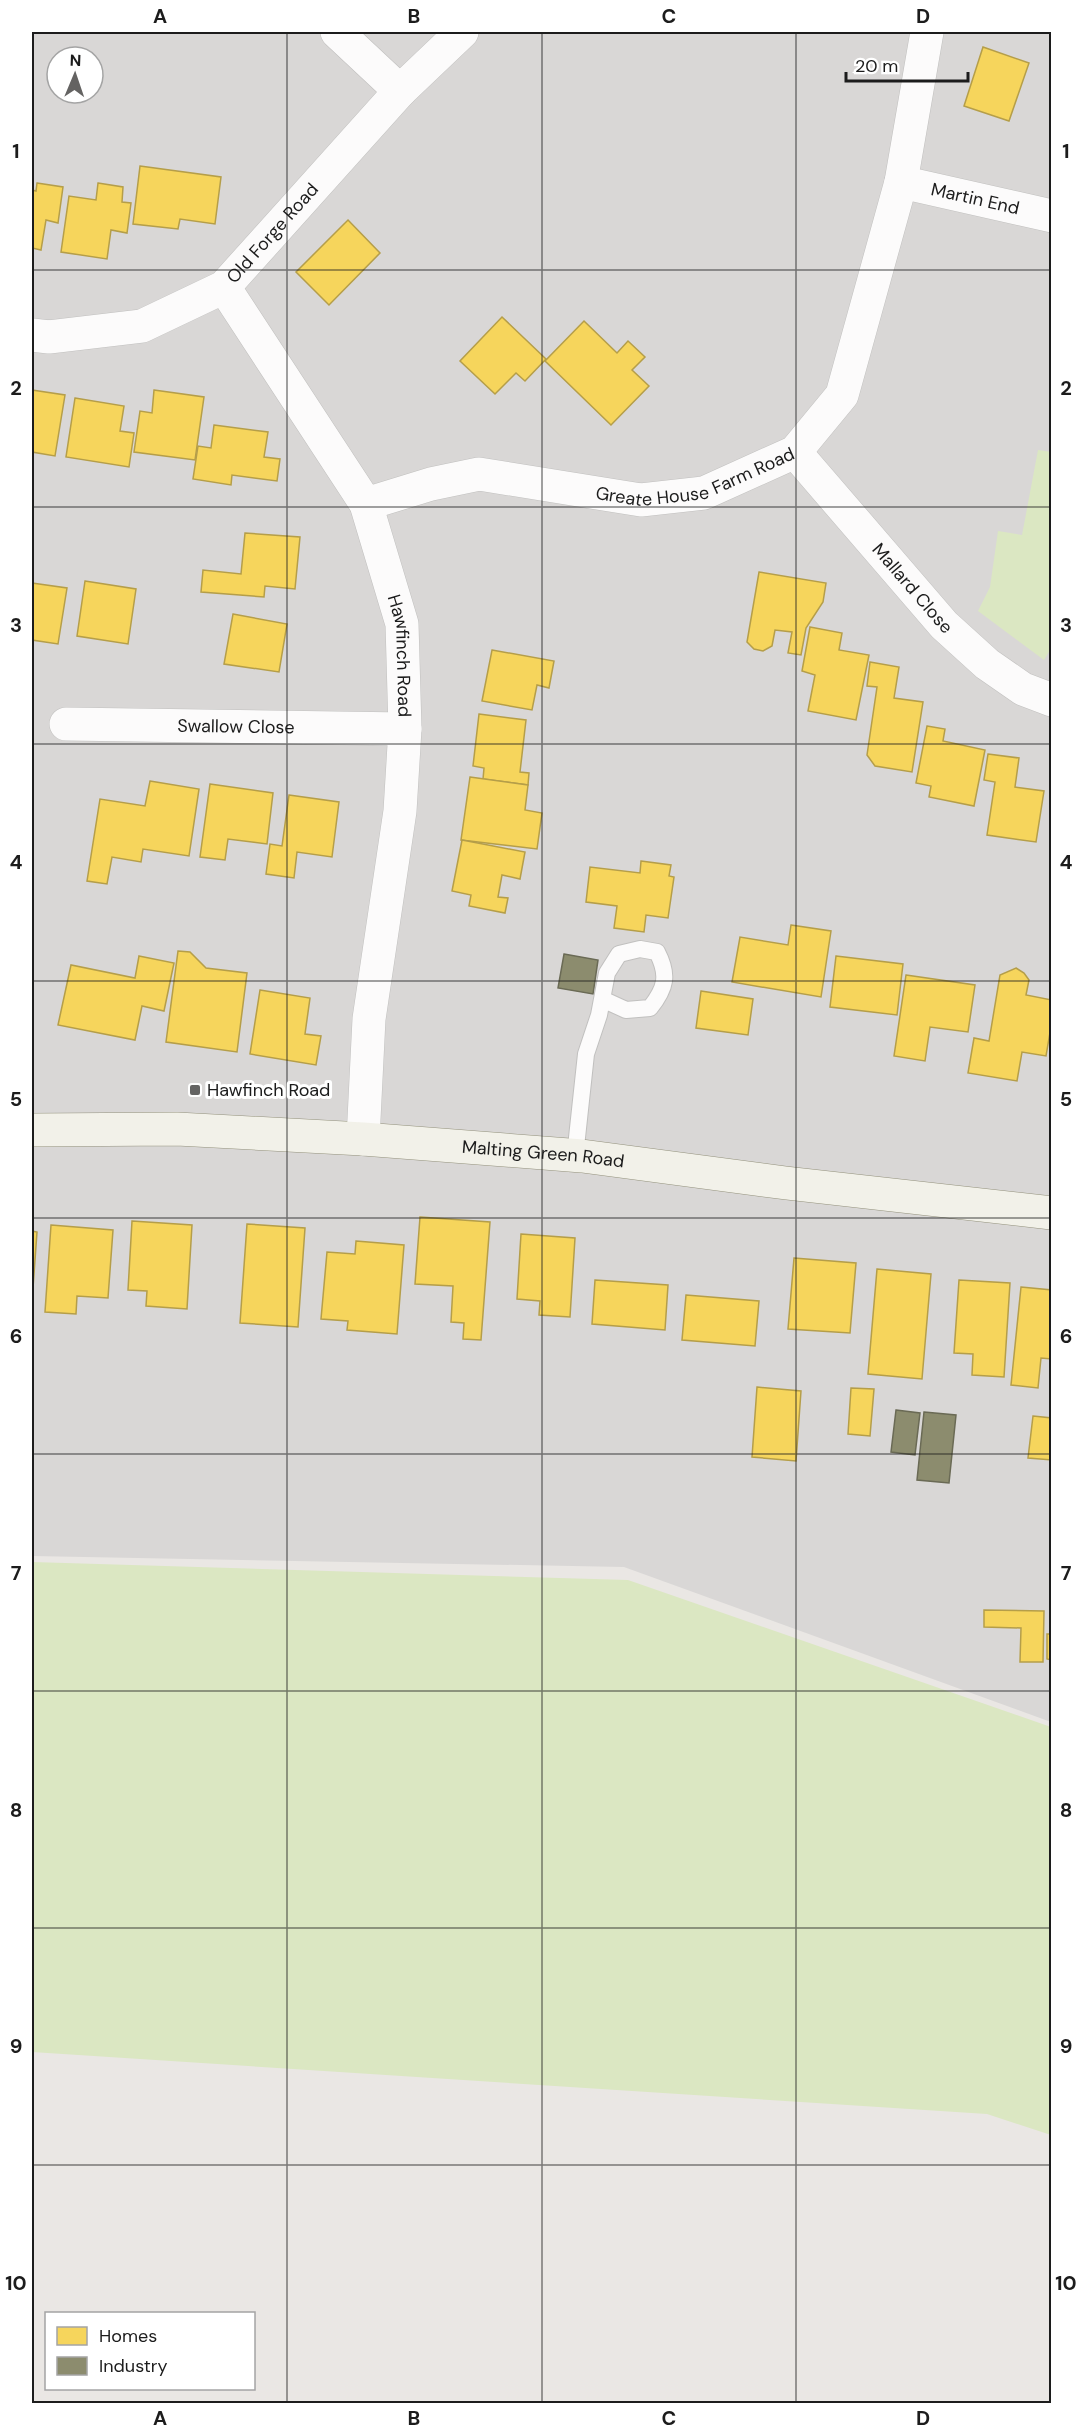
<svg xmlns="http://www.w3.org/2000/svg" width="1083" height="2435" font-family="'DM Sans',sans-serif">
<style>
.residential{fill:#d9d7d6;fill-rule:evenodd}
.grass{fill:#dbe7c2}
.homes{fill:#f6d55c;stroke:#b59e49;stroke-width:1.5}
.industry{fill:#8c8c6e;stroke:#6a6a55;stroke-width:1.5}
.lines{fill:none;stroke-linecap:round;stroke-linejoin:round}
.lane-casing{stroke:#c1c0bf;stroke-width:18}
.street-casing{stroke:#c1c0bf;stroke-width:34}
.secondary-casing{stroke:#94927d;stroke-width:34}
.lane{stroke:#fcfbfb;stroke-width:16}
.street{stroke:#fcfbfb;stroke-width:33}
.secondary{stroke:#f2f1e9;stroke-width:33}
.grid{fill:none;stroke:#1c1c1c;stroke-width:1.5;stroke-opacity:0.55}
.poi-dot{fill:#646362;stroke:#fff;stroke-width:2}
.labels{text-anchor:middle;stroke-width:6;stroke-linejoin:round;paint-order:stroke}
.street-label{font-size:18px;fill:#1c1c1c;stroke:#fff}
.poi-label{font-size:18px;fill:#1c1c1c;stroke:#fff;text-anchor:start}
.neatline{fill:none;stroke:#1c1c1c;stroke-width:2}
.grid-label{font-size:20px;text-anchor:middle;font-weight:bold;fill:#1c1c1c}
</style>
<rect width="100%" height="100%" fill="#eae7e4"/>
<path class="residential" d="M32,32H1051V1722L624,1567L32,1556ZM57,57H93V93H57Z"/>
<g class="grass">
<path d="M1038,450L1052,452V647L1044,660L978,611L990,587L998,531L1022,535Z"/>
<path d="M32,1562L628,1580L1051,1727V2135L987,2114L32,2052Z"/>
</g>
<g class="homes">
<path d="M983,47L1029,63L1009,121L964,106Z"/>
<path d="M140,166L221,177L215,224L180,219L178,229L133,224Z"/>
<path d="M37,183L63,187L58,223L46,220L41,250L32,248V190L36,191Z"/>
<path d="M98,183L123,187L122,202L131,203L127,233L111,230L107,259L61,252L69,196L96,200Z"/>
<path d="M348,220L380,253L329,305L296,272Z"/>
<path d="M502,317L546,359L525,381L516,373L495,394L460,361Z"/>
<path d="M584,321L617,353L628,341L645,357L632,370L649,386L611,425L545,361Z"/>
<path d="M32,390L65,395L55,456L32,452Z"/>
<path d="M154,390L204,397L195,460L134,452L140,411L152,413Z"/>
<path d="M75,398L124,406L120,431L134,433L129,467L66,457Z"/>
<path d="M214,425L268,432L264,457L280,459L277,481L232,475L231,485L193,479L198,446L211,448Z"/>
<path d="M245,533L300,537L295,589L265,586L264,597L201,592L203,570L241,574Z"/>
<path d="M759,572L826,583L823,602L806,628L801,655L788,653L792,632L775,630L772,646L763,651L754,649L747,642Z"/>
<path d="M85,581L136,589L128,644L77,636Z"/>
<path d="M32,583L67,588L58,644L32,640Z"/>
<path d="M233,614L287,624L279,672L224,664Z"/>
<path d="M810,627L842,633L839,650L869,655L856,720L808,711L815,675L802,671Z"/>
<path d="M492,650L554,661L549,688L537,685L532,710L482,701Z"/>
<path d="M870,662L899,667L894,698L923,702L912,772L875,766L867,755L877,687L867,686Z"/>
<path d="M479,714L526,720L520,772L529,773L528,785L483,779L484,768L473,766Z"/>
<path d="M927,726L945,729L943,741L985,750L974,806L929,797L931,786L916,783Z"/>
<path d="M988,754L1019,758L1015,787L1044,791L1036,842L987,835L995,782L984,780Z"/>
<path d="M470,777L528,785L525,810L542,813L537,849L461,840Z"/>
<path d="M150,781L199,789L189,856L143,849L141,862L112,857L107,884L87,881L100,799L145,806Z"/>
<path d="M210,784L273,793L267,844L228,839L225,860L200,857Z"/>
<path d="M289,795L339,802L332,857L297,852L294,878L266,874L270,844L282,846Z"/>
<path d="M462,840L525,852L520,879L502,875L498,897L508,898L505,913L469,906L471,895L452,891Z"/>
<path d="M641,861L671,865L669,876L674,877L668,918L646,915L644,932L614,928L617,906L586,902L590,867L640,873Z"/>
<path d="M791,925L831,931L821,997L732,982L740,937L788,945Z"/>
<path d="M178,951L190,952L206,968L247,973L237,1052L166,1042Z"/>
<path d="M139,956L174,963L164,1011L142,1006L135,1040L58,1025L71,965L135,978Z"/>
<path d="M836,956L903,964L897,1015L830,1007Z"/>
<path d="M1016,968L1024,973L1029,980L1026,995L1052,1000V1021L1046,1056L1022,1052L1017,1081L968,1073L974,1038L989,1041L1000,975Z"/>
<path d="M906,975L975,985L968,1032L930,1027L925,1061L894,1056Z"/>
<path d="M260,990L310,998L305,1034L321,1036L316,1065L250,1054Z"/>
<path d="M701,991L753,999L748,1035L696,1028Z"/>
<path d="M420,1217L490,1222L481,1340L463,1339L464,1323L451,1322L453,1286L415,1284Z"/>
<path d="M132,1221L192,1225L187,1309L146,1306L147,1291L128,1290Z"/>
<path d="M247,1224L305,1228L298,1327L240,1323Z"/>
<path d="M51,1225L113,1230L108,1298L77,1296L76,1314L45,1312Z"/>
<path d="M32,1231L37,1232L32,1302Z"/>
<path d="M521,1234L575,1238L570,1317L539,1315L540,1301L517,1299Z"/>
<path d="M356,1241L404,1245L397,1334L347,1330L348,1321L321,1319L327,1252L355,1254Z"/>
<path d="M794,1258L856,1263L850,1333L788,1329Z"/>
<path d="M877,1269L931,1274L922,1379L868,1374Z"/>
<path d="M595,1280L668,1285L665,1330L592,1324Z"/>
<path d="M959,1280L1010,1283L1004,1377L972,1375L973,1354L954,1353Z"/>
<path d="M1021,1287L1052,1290V1359L1041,1358L1038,1388L1011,1385Z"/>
<path d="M686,1295L759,1301L755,1346L682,1340Z"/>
<path d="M757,1387L801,1391L796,1461L752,1457Z"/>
<path d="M851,1388L874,1389L870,1436L848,1434Z"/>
<path d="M1033,1416L1052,1418V1460L1028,1458Z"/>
<path d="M984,1610L1044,1611L1043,1662H1020L1021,1628L984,1627Z"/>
<path d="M1047,1634H1052V1660L1047,1659Z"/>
</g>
<g class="industry">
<path d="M564,954L598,960L593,994L558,988Z"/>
<path d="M896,1410L920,1413L915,1455L891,1452Z"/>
<path d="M924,1412L956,1415L949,1483L917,1480Z"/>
</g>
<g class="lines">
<defs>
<path id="lane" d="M575,1156L586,1054L599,1015L607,973L619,954L640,949L657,952C669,975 666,988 650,1008L626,1010L602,999"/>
<g id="street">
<path d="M337,32L400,91"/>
<path id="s1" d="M901,182L1052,216"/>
<path id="s2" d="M224,287L366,504L402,624L405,729L400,811L369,1019L363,1139"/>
<path id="s3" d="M32,335L49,337L142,326L224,287L400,91L462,32"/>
<path id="s4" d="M795,452L944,625L987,664L1023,689L1052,700"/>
<path id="s5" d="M366,504L431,484L479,474L641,500L704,493L795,452L842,395L901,182L927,32"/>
<path id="s6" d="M66,724L405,729"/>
</g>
<g id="secondary">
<path id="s7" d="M32,1130L177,1129L363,1139L582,1156L786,1183L1052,1213"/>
</g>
</defs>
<use href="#lane" class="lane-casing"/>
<use href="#street" class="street-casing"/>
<use href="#secondary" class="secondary-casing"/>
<use href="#lane" class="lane"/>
<use href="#street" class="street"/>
<use href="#secondary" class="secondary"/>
</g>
<path class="grid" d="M287,32V2404M542,32V2404M796,32V2404M32,270H1052M32,507H1052M32,744H1052M32,981H1052M32,1218H1052M32,1454H1052M32,1691H1052M32,1928H1052M32,2165H1052"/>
<rect class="poi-dot" x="189" y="1084" width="12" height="12" rx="3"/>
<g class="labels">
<g class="street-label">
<text dy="6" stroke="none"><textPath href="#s1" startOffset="76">Martin End</textPath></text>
<text dy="6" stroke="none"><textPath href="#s3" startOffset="274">Old Forge Road</textPath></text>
<text dy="6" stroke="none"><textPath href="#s5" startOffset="339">Greate House Farm Road</textPath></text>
<text dy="6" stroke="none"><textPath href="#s4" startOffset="180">Mallard Close</textPath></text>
<text dy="6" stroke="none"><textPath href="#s2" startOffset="416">Hawfinch Road</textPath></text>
<text dy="6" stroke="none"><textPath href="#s6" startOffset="170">Swallow Close</textPath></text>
<text dy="6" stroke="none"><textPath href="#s7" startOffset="512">Malting Green Road</textPath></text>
</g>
<g class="poi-label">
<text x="207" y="1096">Hawfinch Road</text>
</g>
</g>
<rect width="1083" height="2435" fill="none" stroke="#ffffff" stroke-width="66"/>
<rect x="45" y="2312" width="210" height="78" fill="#ffffff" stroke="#a4a4a4" stroke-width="1.5"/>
<rect x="57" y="2327" width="30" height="18" fill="#f6d55c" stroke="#a4a4a4" stroke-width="1.5"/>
<text x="99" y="2342" font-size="18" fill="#1c1c1c">Homes</text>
<rect x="57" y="2357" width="30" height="18" fill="#8c8c6e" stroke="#a4a4a4" stroke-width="1.5"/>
<text x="99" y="2372" font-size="18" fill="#1c1c1c">Industry</text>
<g transform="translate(75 75) rotate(2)"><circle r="28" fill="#ffffff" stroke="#a4a4a4" stroke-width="1.5"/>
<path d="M0-4.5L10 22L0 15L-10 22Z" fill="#646362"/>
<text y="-9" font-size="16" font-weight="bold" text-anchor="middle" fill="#1c1c1c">N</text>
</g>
<path d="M846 72v9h122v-9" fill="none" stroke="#1c1c1c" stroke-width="3"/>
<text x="855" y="72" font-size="18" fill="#1c1c1c" stroke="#ffffff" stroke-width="4.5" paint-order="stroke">20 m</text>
<rect x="33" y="33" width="1017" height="2369" class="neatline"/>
<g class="grid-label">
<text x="160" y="23">A</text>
<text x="414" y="23">B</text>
<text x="669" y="23">C</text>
<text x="923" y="23">D</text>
<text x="16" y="158">1</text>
<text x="1066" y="158">1</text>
<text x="16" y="395">2</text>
<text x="1066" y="395">2</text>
<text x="16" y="632">3</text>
<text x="1066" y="632">3</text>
<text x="16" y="869">4</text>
<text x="1066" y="869">4</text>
<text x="16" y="1106">5</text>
<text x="1066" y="1106">5</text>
<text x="16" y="1343">6</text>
<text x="1066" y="1343">6</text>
<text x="16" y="1580">7</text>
<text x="1066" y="1580">7</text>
<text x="16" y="1817">8</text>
<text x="1066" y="1817">8</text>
<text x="16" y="2053">9</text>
<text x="1066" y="2053">9</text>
<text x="16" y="2290">10</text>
<text x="1066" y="2290">10</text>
<text x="160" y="2425">A</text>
<text x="414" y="2425">B</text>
<text x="669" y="2425">C</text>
<text x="923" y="2425">D</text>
</g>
</svg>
